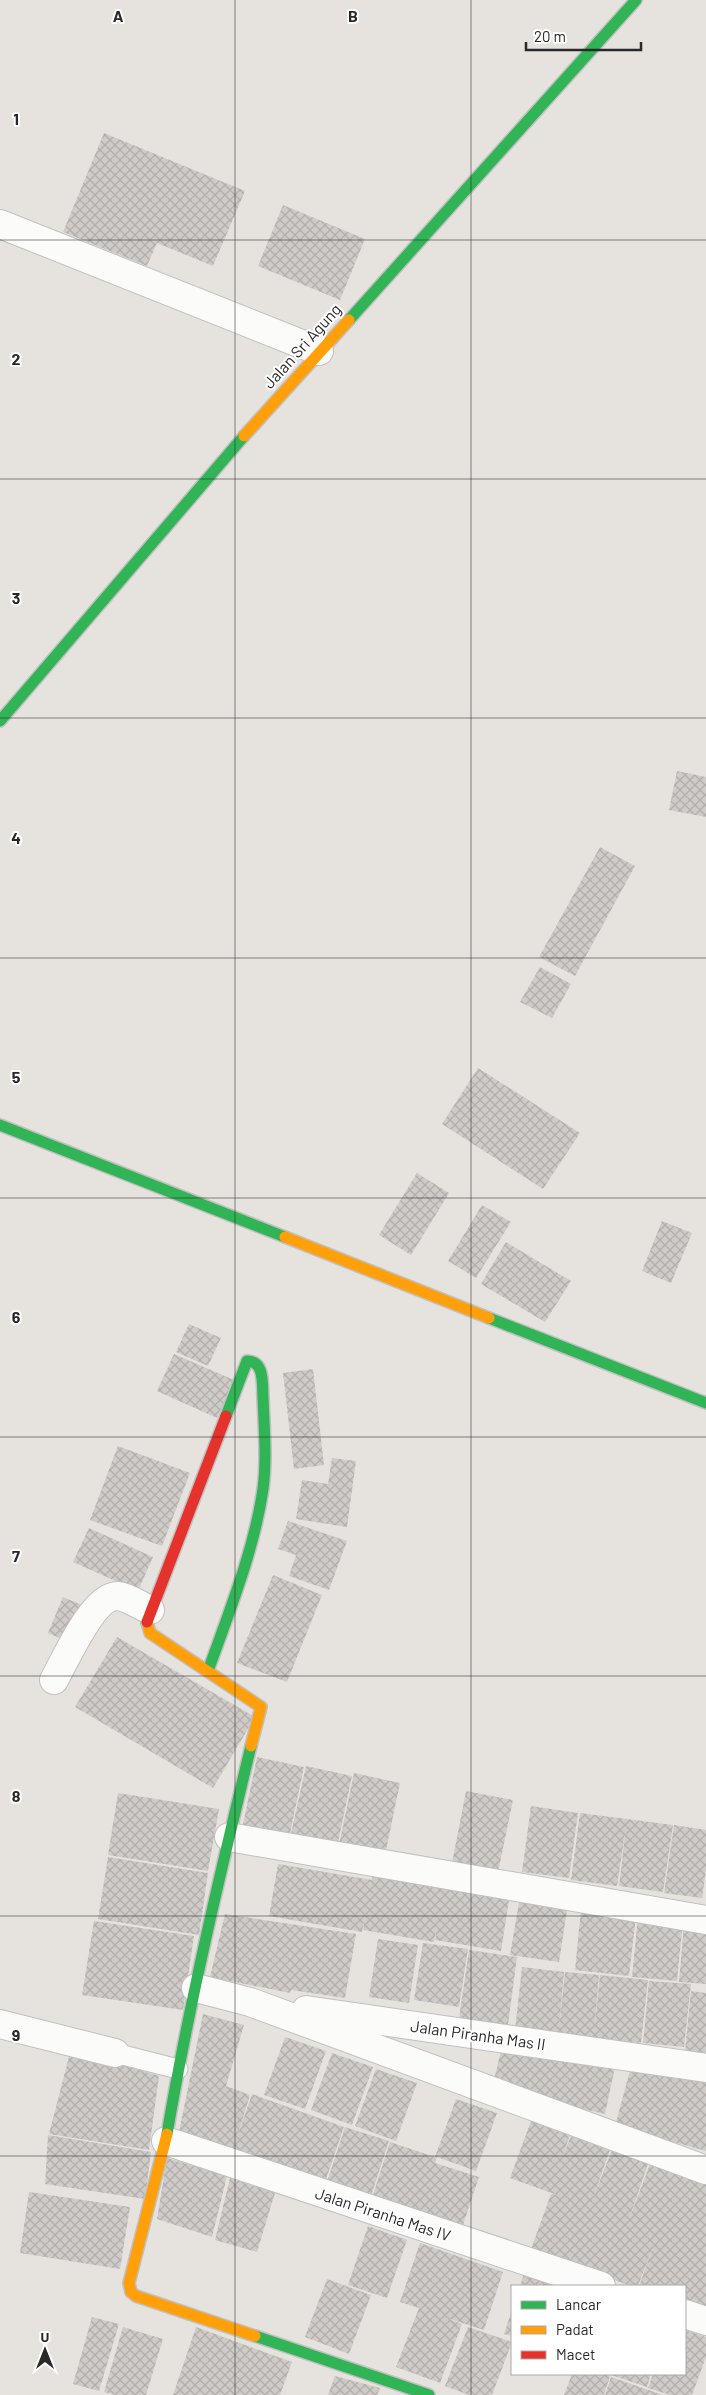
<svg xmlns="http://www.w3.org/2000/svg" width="706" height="2395" font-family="Barlow,sans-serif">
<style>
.building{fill:url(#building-cross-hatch)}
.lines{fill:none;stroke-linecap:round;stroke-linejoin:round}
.lane-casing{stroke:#c1c0c0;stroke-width:21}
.street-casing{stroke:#c1c0c0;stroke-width:30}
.fast-casing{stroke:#c1c0c0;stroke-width:14}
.slow-casing{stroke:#c1c0c0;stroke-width:14}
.jam-casing{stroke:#c1c0c0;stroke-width:14}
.lane{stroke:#fbfbfa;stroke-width:19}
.street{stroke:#fbfbfa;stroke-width:28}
.fast{stroke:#30b455;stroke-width:11}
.slow{stroke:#ff9f0a;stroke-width:11}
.jam{stroke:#e5322d;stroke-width:11}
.grid{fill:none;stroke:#292929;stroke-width:1;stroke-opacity:0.55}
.labels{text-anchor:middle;stroke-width:4;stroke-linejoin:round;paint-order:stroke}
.street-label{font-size:16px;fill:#292929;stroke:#fff}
.grid-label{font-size:16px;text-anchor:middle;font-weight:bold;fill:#292929;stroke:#fff;stroke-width:4;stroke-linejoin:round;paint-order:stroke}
</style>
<defs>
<pattern id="building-cross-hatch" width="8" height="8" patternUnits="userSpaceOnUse" patternTransform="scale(1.25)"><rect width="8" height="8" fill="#cecbc8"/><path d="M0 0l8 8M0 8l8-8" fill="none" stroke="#b1aeac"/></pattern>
</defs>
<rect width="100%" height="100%" fill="#e6e3df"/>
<g class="building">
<path d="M104,133L245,191L213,266L157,243L147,266L63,232Z"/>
<path d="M283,205L365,239L340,300L258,266Z"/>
<path d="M677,771L706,777V817L669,810Z"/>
<path d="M600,847L635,866L575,976L539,957Z"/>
<path d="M540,967L571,984L552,1018L520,1002Z"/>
<path d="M478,1068L580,1133L543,1189L442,1124Z"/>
<path d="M417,1173L449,1193L411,1255L379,1235Z"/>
<path d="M482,1205L511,1222L476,1278L448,1261Z"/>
<path d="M662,1221L692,1233L671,1283L642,1271Z"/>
<path d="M506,1242L571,1281L545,1322L481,1284Z"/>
<path d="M189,1324L221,1338L208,1366L176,1352Z"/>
<path d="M174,1354L234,1380L217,1418L157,1391Z"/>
<path d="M313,1369L324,1465L294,1469L283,1373Z"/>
<path d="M118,1446L190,1473L162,1546L90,1520Z"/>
<path d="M332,1458L356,1461L347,1527L296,1519L302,1480L328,1484Z"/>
<path d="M288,1521L347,1541L329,1590L289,1576L296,1555L278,1549Z"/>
<path d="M89,1528L153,1557L138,1591L73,1562Z"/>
<path d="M273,1575L322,1595L287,1682L237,1663Z"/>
<path d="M63,1597L89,1608L74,1644L48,1633Z"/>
<path d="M117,1637L255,1717L213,1788L75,1707Z"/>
<path d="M257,1757L304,1767L289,1838L242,1829Z"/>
<path d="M306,1766L352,1776L337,1847L290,1838Z"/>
<path d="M354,1773L400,1783L385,1855L339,1845Z"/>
<path d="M466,1791L513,1800L498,1872L452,1863Z"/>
<path d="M118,1793L219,1809L208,1871L108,1855Z"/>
<path d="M531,1806L578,1813L569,1878L522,1872Z"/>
<path d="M580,1813L673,1825L663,1892L619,1886L626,1827L617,1886L571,1880Z"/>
<path d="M674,1825L706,1830V1870L702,1898L664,1893Z"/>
<path d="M108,1857L208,1873L199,1935L98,1919Z"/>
<path d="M278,1864L372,1880L373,1871L510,1894L501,1951L435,1940L438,1920L434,1942L363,1930L366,1911L362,1932L269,1916Z"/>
<path d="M520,1897L568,1904L559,1962L510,1955Z"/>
<path d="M581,1910L636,1916L629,1976L575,1970Z"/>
<path d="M225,1914L356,1934L345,1998L291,1990L290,1993L210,1977Z"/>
<path d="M638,1916L683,1921L677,1981L632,1977Z"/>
<path d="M94,1921L194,1936L183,2010L82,1995Z"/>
<path d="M684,1924L706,1926V1984L679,1982Z"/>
<path d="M378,1939L418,1945L409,2003L369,1997Z"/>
<path d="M423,1943L468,1949L459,2007L414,2000Z"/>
<path d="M469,1950L517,1957L508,2025L459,2018Z"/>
<path d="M522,1967L564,1972L559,2029L565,1972L599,1975L594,2032L600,1975L648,1980L641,2043L515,2030Z"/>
<path d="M649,1981L691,1984L684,2047L643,2043Z"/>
<path d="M691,1991L706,1993V2053L685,2051Z"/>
<path d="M203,2014L244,2025L226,2086L250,2095L237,2137L252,2094L344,2127L324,2185L178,2137Z"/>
<path d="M285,2037L326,2051L305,2109L264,2095Z"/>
<path d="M503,2042L615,2067L605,2114L492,2089Z"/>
<path d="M71,2049L159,2076L149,2150L49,2134Z"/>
<path d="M332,2053L373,2067L352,2125L311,2110Z"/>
<path d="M632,2063L706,2083V2151L615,2126Z"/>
<path d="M376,2069L417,2083L396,2141L355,2126Z"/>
<path d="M456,2099L497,2113L476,2171L437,2157L435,2163L479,2177L459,2237L371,2201L390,2142L435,2157Z"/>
<path d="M531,2121L570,2135L562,2158L571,2136L610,2150L593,2198L612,2150L648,2164L628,2222L650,2164L706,2184V2313L685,2305V2286H639L655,2242L638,2286H631L569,2264L577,2241L569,2263L531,2249L551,2194L557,2195L510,2178Z"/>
<path d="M345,2127L389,2141L370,2199L326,2185Z"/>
<path d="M48,2135L151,2152L145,2199L45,2184Z"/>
<path d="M167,2158L227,2176L212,2237L157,2219Z"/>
<path d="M230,2178L275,2193L257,2252L215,2240Z"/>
<path d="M29,2192L130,2207L120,2269L20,2253Z"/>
<path d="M368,2226L407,2240L387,2298L348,2285Z"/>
<path d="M420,2243L503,2272L484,2330L447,2318L462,2324L440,2383L396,2367L419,2308L400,2302Z"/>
<path d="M524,2274L558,2286H520Z"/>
<path d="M327,2279L371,2295L349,2354L305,2337Z"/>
<path d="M512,2310V2336L504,2334Z"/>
<path d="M92,2317L119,2324L99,2391L73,2384Z"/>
<path d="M123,2327L163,2339L146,2395H116L104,2392Z"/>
<path d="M196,2327L292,2362L280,2395H173Z"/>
<path d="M468,2327L512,2342L492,2395H469L445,2386Z"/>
<path d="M685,2330L706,2337V2357L692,2395H670L648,2388L653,2374H685Z"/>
<path d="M572,2374H603L610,2376L604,2395H564Z"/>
<path d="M608,2374H651L647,2387Z"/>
<path d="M335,2376L380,2388L377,2395H328Z"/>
<path d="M611,2377L663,2395H605Z"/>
</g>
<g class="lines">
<defs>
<path id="lane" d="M115,2053L178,2069"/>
<g id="street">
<path d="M0,224L319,351"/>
<path d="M54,1680C65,1661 93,1595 118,1596C128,1597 141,1606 150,1610"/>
<path d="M229,1837L706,1920"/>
<path d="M196,1988L250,2002L706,2170"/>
<path d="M306,2010L706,2068"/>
<path d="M0,2024L115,2053"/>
<path d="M166,2141L601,2286"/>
<path d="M685,2314L706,2321"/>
</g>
<g id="fast">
<path d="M349,320L636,0"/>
<path d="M0,721L244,436"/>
<path d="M0,1125L285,1237"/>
<path d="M489,1318L706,1403"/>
<path d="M208,1671C229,1612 254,1551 263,1489C267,1458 264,1428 263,1397C262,1384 265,1361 247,1361L226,1416"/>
<path d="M167,2134C189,2004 220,1874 251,1746"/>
<path d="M255,2336L429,2395"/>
</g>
<g id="slow">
<path d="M244,436L349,320"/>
<path d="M285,1237L489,1318"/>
<path d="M147,1622L150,1633L261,1707L251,1746"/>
<path d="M167,2134L129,2283L131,2292L136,2296L255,2336"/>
</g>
<path id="jam" d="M147,1622L226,1416"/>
</defs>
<use href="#lane" class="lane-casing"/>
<use href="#street" class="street-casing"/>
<use href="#fast" class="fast-casing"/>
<use href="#slow" class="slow-casing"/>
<use href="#jam" class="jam-casing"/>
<use href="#lane" class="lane"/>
<use href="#street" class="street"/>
<use href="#fast" class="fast"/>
<use href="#slow" class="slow"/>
<use href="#jam" class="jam"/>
</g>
<path class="grid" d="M235,0V2395M471,0V2395M0,240H706M0,479H706M0,718H706M0,958H706M0,1198H706M0,1437H706M0,1676H706M0,1916H706M0,2156H706"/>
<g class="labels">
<g class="street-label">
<text transform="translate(302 346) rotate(-48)" y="6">Jalan Sri Agung</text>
<text transform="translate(478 2035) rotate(8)" y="6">Jalan Piranha Mas II</text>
<text transform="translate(383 2214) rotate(18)" y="6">Jalan Piranha Mas IV</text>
</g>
</g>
<g class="grid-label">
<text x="118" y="22">A</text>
<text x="353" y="22">B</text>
<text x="16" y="125">1</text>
<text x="16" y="365">2</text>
<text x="16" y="604">3</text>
<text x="16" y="844">4</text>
<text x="16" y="1083">5</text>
<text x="16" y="1323">6</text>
<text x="16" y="1562">7</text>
<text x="16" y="1802">8</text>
<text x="16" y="2041">9</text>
</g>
<rect x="511" y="2285" width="175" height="90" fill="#ffffff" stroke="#a9a9a9"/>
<rect x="521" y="2301" width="25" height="8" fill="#30b455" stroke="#a9a9a9"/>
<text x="556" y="2310" font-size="15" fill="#292929">Lancar</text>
<rect x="521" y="2326" width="25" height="8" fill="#ff9f0a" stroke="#a9a9a9"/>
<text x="556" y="2335" font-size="15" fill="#292929">Padat</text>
<rect x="521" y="2351" width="25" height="8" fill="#e5322d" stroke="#a9a9a9"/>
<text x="556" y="2360" font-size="15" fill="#292929">Macet</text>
<g transform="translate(45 2350)" stroke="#ffffff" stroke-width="4" paint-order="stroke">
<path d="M0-4L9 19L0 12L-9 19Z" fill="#292929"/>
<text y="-8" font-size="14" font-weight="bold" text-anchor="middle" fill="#292929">U</text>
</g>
<path d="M526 42v8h115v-8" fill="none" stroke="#292929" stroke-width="2.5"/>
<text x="534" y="42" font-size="15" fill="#292929" stroke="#ffffff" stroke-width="4" paint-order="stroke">20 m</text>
</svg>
